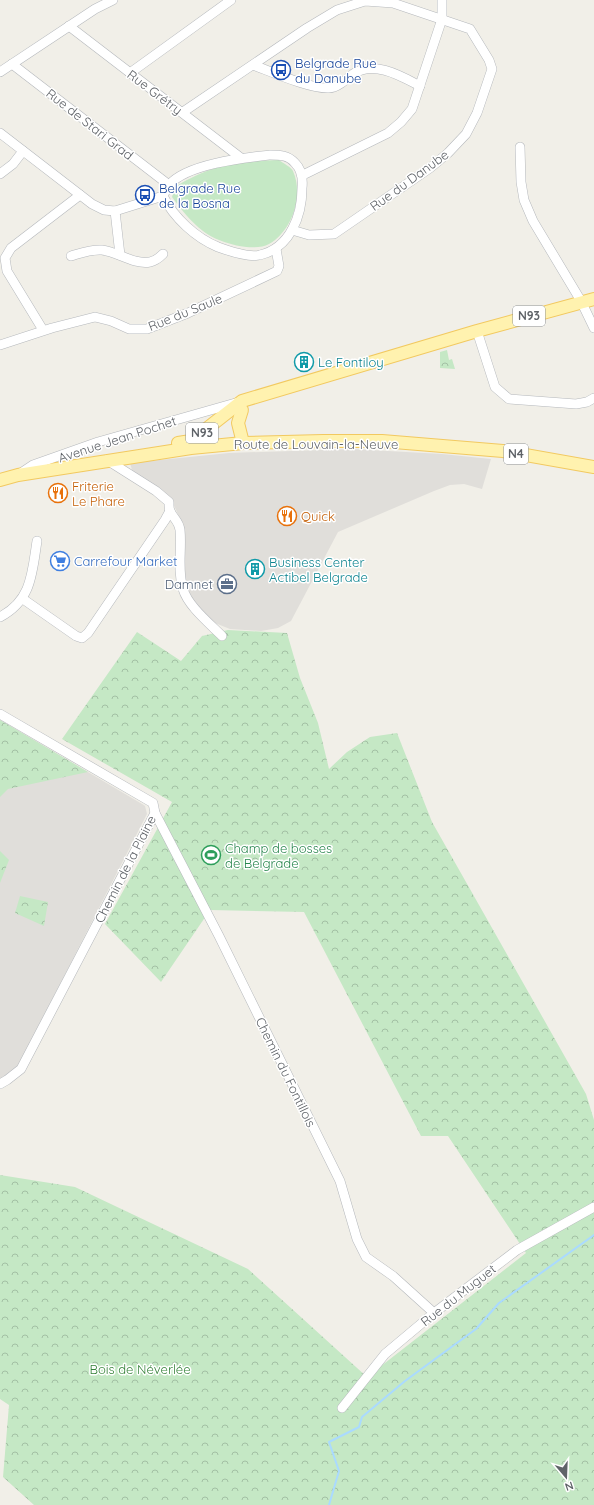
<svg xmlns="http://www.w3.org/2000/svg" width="594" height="1505" font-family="Quicksand,sans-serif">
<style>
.industrial{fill:#e0deda}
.grass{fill:#c5e8c5}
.forest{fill:url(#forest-crowns)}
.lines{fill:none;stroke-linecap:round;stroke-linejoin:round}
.stream{stroke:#aadaff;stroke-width:2}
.minor-casing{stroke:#b5b8bc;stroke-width:10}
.major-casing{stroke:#f2c960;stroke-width:14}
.minor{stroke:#fff;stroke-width:9}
.major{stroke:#fff2af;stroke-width:12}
.labels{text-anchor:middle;stroke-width:3;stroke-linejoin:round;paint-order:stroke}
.shield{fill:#fff;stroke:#8f9295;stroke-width:1}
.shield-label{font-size:12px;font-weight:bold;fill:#5f6368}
.transit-label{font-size:13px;fill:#164399;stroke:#fff;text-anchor:start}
.street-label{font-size:13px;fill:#5f6368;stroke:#fff}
.culture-label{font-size:13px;fill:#0d838f;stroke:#fff;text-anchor:start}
.food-label{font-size:13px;fill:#c56008;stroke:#fff;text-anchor:start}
.shop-label{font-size:13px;fill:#366cbe;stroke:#fff;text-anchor:start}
.service-label{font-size:13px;fill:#4e5e75;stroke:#fff;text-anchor:end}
.leisure-label{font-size:13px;fill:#27864d;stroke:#fff;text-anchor:start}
.park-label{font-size:13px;fill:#348238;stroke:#fff}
</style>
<defs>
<pattern id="forest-crowns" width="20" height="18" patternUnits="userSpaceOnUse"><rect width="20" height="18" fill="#c5e8c5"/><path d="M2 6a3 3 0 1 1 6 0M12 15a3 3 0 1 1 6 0" fill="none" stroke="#a3c0a4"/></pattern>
</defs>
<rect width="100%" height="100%" fill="#f1efe8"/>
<g class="industrial">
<path d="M352,449L442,454L491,459L482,489L464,484L450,485L434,491L338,532L291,621L278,628L261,631L230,629L215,623L199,608L187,589L184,577L180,519L173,503L132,470L130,463L229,453Z"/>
<path d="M0,720L142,804L145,806L147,814L13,1076L0,1080Z"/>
</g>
<path class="grass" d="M279,160C283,163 291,167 293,171C304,196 292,231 269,244C253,253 216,242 203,231C191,222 181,209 172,197L175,187C211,165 238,161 279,160Z"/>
<g class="forest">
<path d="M447,350L449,360L452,359L455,369L440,368V352Z"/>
<path d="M228,630L287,633L300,678L318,723L329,769L347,752L370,737L397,733L432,822L586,1094L594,1120V1505H34L3,1477L9,1405L0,1399V1175L75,1187L248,1269L367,1377L526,1253L448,1136H421L304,912L210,910L161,982L105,924L172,802L62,739L137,632L181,661L202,636Z"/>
<path d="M0,720L88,772L8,789L0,797Z"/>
<path d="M0,851L9,860L0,883Z"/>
<path d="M20,896L48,902L44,926L15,913Z"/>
</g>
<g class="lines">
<path class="stream" d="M329,1505L339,1471L329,1442L359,1427L362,1417L405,1381L476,1329L499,1303L594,1235"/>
<defs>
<g id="minor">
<path d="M69,26L241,158"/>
<path d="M12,64L169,185"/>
<path d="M253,65C272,72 310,89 329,88C337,88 347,79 353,74C374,60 401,76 420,86"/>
<path d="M0,72L95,9L113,0"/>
<path d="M130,73L231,0"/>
<path d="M183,112L307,28L337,10L365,1L393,3L470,29L489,60L492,69L477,113L466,134L448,153L430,168L334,234L309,235L292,230"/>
<path d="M0,133L92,204L104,210L115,211L163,196"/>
<path d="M520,147L521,182L524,200L533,221L581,301L594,328"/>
<path d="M270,155C280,155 288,155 295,163C302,170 303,179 302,188C302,216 290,248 260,255C249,258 229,251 218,247C196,238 174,218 163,196C165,193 166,188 169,185C187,164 243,158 270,155Z"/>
<path d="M0,174L13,164L23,151"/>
<path d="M303,175L388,133L401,122L412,109L442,19V0"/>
<path d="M115,211L120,255"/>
<path d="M71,256C81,253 91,249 102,250C118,252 134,265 150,262C155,261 160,257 163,254"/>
<path d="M43,330L7,271L5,258L11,248L80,195"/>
<path d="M477,331L495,387L509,399L576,404L587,402L594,398"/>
<path d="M0,345L52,328L95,317L111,321L129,329H147L188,313L277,271L279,266L276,249"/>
<path d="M107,460L156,491L169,502C169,505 169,509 170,511C173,518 179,521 180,530C182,549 177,570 183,589C188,606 209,623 222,636"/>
<path d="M21,473L33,465L98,442L239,402"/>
<path d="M23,599L76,636L82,638L88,633L165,520L170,511"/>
<path d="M0,617C32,600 32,573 37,541"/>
<path d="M0,714L153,803L155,813L219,936L340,1181L357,1239L366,1257L393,1276L434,1313"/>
<path d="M0,1084L7,1080L21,1069L155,813"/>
<path d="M342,1408L385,1354L434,1313L517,1250L594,1207"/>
</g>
<g id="major">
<path d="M242,410L238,423L243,443"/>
<path d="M178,443L191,441L242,401L477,331L594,299"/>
<path d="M0,480L18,475L191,448L243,443L323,441H382L503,451L594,467"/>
</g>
</defs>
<use href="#minor" class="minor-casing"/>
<use href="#major" class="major-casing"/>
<use href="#minor" class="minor"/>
<use href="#major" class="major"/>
</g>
<defs>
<symbol id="bus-ring" viewBox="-11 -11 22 22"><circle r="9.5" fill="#fff" stroke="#1a4fb4" stroke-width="1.5"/><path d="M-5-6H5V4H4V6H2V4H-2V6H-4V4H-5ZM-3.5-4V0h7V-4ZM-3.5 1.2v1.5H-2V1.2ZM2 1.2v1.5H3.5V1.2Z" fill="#1a4fb4"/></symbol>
<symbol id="building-ring" viewBox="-11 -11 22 22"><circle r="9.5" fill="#fff" stroke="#0f9aa8" stroke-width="1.5"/><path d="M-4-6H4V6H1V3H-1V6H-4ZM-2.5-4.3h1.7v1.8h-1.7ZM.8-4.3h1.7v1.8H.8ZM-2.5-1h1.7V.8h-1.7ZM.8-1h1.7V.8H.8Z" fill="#0f9aa8"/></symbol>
<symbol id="restaurant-ring" viewBox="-11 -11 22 22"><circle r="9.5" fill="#fff" stroke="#e8710a" stroke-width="1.5"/><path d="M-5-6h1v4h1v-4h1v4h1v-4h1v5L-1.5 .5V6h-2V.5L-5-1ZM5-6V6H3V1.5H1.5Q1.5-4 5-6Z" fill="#e8710a"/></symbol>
<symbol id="supermarket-ring" viewBox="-11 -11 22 22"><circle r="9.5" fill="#fff" stroke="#3f7fe0" stroke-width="1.5"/><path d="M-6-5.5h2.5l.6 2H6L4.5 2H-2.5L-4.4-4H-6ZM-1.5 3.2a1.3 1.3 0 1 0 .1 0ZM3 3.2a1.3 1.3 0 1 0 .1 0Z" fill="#3f7fe0"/></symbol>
<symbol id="office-ring" viewBox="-11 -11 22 22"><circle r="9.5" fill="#fff" stroke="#5c6f8a" stroke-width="1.5"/><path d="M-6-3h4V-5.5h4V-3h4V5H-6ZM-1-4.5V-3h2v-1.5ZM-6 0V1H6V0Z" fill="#5c6f8a"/></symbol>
<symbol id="stadium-ring" viewBox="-11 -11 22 22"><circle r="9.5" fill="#fff" stroke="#2e9e5b" stroke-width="1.5"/><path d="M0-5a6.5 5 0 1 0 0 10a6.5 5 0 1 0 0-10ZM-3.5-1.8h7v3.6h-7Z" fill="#2e9e5b"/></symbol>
</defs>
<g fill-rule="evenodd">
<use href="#bus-ring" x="270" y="59" width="22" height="22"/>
<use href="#bus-ring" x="134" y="184" width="22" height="22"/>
<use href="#building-ring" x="293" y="351" width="22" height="22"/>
<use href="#restaurant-ring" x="47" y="482" width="22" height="22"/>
<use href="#restaurant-ring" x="276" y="505" width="22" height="22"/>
<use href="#supermarket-ring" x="49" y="550" width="22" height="22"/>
<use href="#building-ring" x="244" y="558" width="22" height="22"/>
<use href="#office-ring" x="216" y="573" width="22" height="22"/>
<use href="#stadium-ring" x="200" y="844" width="22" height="22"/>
</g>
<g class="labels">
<g class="shield">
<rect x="513" y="306" width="32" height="20" rx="3"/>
<rect x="186" y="423" width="32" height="20" rx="3"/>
<rect x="504" y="444" width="24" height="20" rx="3"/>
</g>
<g class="shield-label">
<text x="529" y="320">N93</text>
<text x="202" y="437">N93</text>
<text x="516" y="458">N4</text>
</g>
<g class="transit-label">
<text x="295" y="68">Belgrade Rue<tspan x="295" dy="15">du Danube</tspan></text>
<text x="159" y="193">Belgrade Rue<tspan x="159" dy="15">de la Bosna</tspan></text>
</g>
<g class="street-label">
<text transform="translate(155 92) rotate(37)" y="5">Rue Grétry</text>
<text transform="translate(90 124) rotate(38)" y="5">Rue de Stari Grad</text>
<text transform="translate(409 180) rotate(-36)" y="5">Rue du Danube</text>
<text transform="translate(185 312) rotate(-22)" y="5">Rue du Saule</text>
<text transform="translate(117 439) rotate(-18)" y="5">Avenue Jean Pochet</text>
<text x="316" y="449">Route de Louvain-la-Neuve</text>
<text transform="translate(125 869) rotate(-63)" y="5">Chemin de la Plaine</text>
<text transform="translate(286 1072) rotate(64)" y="5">Chemin du Fontillois</text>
<text transform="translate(458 1295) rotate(-38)" y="5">Rue du Muguet</text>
</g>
<g class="culture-label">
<text x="318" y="367">Le Fontiloy</text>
<text x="269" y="567">Business Center<tspan x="269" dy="15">Actibel Belgrade</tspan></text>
</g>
<g class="food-label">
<text x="72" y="491">Friterie<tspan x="72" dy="15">Le Phare</tspan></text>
<text x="301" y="521">Quick</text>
</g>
<g class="shop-label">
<text x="74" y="566">Carrefour Market</text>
</g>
<g class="service-label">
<text x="213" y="589">Damnet</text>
</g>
<g class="leisure-label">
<text x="225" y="853">Champ de bosses<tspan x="225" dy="15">de Belgrade</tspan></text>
</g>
<g class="park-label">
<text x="140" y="1374">Bois de Néverlée</text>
</g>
</g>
<g transform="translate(566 1477) rotate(161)" stroke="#ffffff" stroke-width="3" paint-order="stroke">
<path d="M0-3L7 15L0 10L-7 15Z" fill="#5f6368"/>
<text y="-6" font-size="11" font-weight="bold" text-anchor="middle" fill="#5f6368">N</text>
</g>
</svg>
